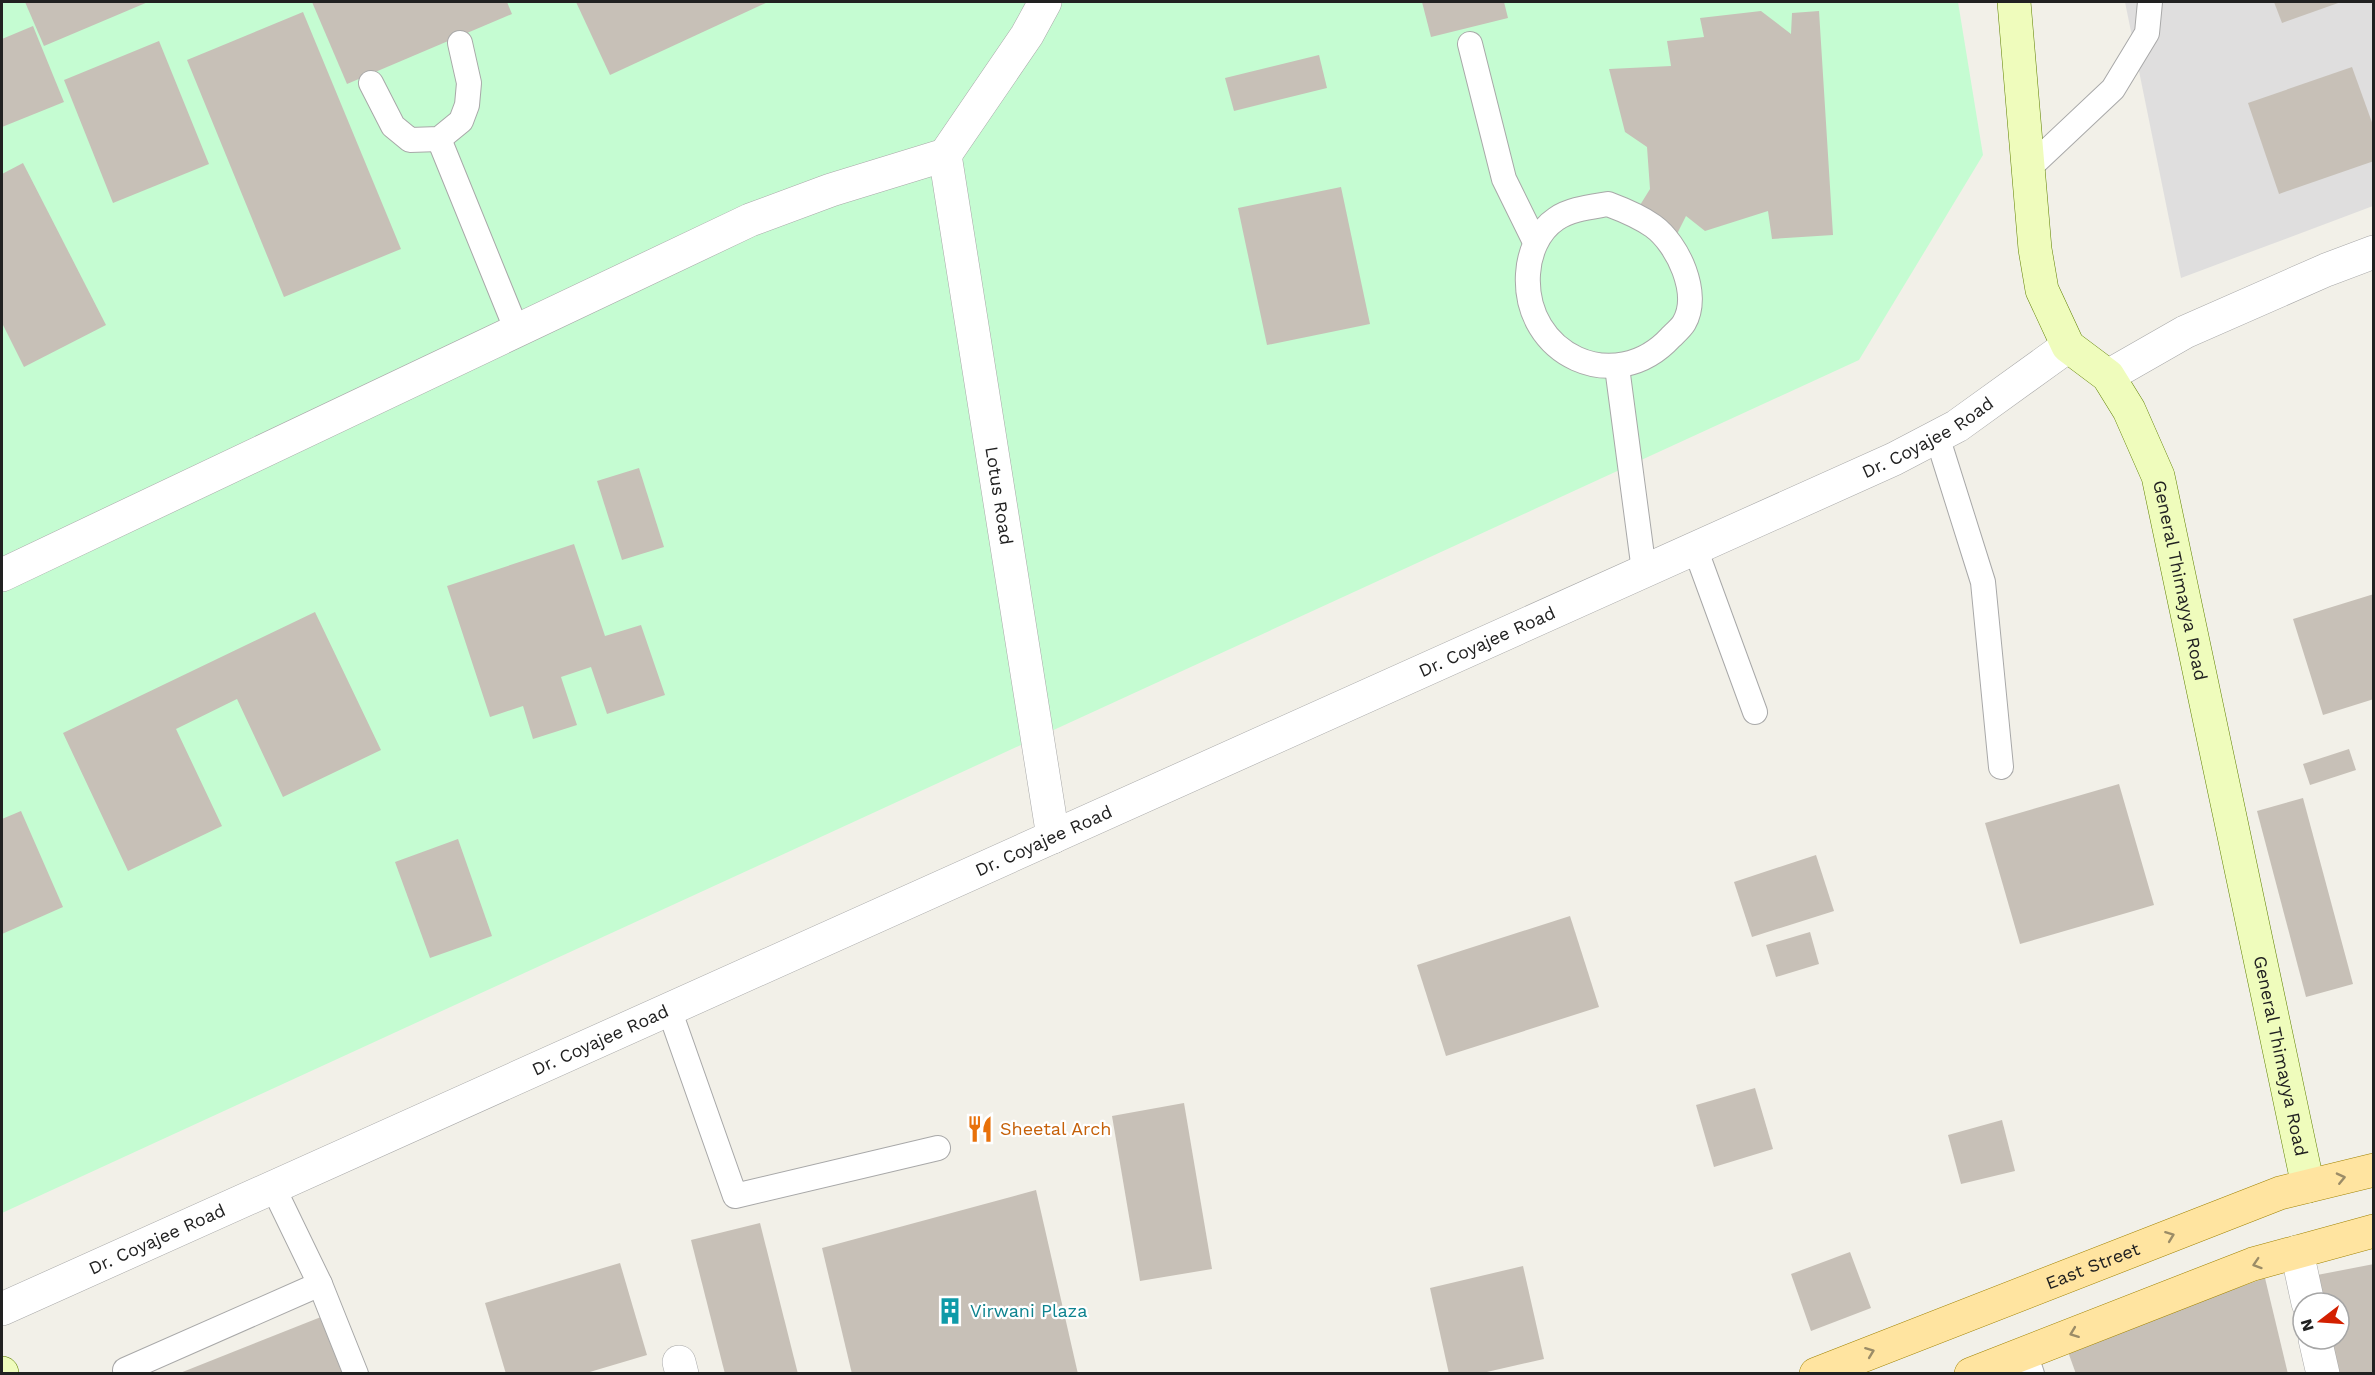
<svg xmlns="http://www.w3.org/2000/svg" width="2375" height="1375" font-family="'Work Sans',sans-serif">
<style>
.residential{fill:#dfdede}
.park{fill:#c5fcd2}
.building{fill:#c7c0b7}
.lines{fill:none;stroke-linecap:round;stroke-linejoin:round}
.lane-casing{stroke:#a8a8a8;stroke-width:26}
.street-casing{stroke:#a8a8a8;stroke-width:34}
.secondary-casing{stroke:#5f8001;stroke-width:34}
.primary-casing{stroke:#9f8200;stroke-width:34}
.lane{stroke:#fff;stroke-width:24}
.street{stroke:#fff;stroke-width:33}
.secondary{stroke:#effcbc;stroke-width:33}
.primary{stroke:#ffe4a0;stroke-width:33}
.oneway{stroke:#9b8c67}
.labels{text-anchor:middle;stroke-width:4.5;stroke-linejoin:round;paint-order:stroke}
.street-label{font-size:18px;fill:#212121;stroke:#fff}
.food-label{font-size:18px;fill:#c56008;stroke:#fff;text-anchor:start}
.culture-label{font-size:18px;fill:#0d838f;stroke:#fff;text-anchor:start}
</style>
<rect width="100%" height="100%" fill="#f2f0e8"/>
<path class="residential" d="M2125,2H2373V206L2181,278Z"/>
<path class="park" d="M2,2H1958L1983,155L1859,360L2,1213Z"/>
<g class="building">
<path d="M25,2H148L44,46Z"/>
<path d="M312,2H507L512,14L347,84Z"/>
<path d="M576,2H768L610,75Z"/>
<path d="M1422,2H1504L1508,18L1431,37Z"/>
<path d="M2274,2H2341L2282,23Z"/>
<path d="M1761,11L1791,34L1792,13L1819,11L1833,235L1772,239L1768,211L1705,231L1686,216L1675,238L1637,210L1650,189L1647,147L1625,132L1609,69L1671,66L1667,41L1704,37L1700,18Z"/>
<path d="M303,12L401,249L284,297L187,60Z"/>
<path d="M33,26L64,102L2,127V39Z"/>
<path d="M159,41L209,164L113,203L64,80Z"/>
<path d="M1319,55L1327,88L1234,111L1225,78Z"/>
<path d="M2352,67L2374,128V161L2279,194L2248,103Z"/>
<path d="M23,163L106,325L24,367L2,323V174Z"/>
<path d="M1341,187L1370,324L1267,345L1238,208Z"/>
<path d="M639,468L664,547L622,560L597,481Z"/>
<path d="M574,544L605,636L641,625L665,695L607,714L591,667L561,677L577,725L533,739L523,706L490,717L447,586Z"/>
<path d="M2374,594V699L2323,715L2293,619Z"/>
<path d="M315,612L381,750L283,797L237,699L176,729L222,826L128,871L63,733Z"/>
<path d="M2349,749L2356,770L2310,785L2303,764Z"/>
<path d="M2119,784L2154,905L2020,944L1985,823Z"/>
<path d="M2303,798L2353,984L2306,997L2257,811Z"/>
<path d="M21,811L63,907L2,934V819Z"/>
<path d="M458,839L492,936L430,958L395,862Z"/>
<path d="M1816,855L1834,911L1752,937L1734,882Z"/>
<path d="M1570,916L1599,1007L1446,1056L1417,965Z"/>
<path d="M1810,932L1819,964L1776,977L1766,945Z"/>
<path d="M1755,1088L1773,1149L1714,1167L1696,1105Z"/>
<path d="M1184,1103L1212,1269L1140,1281L1112,1116Z"/>
<path d="M2002,1120L2015,1171L1961,1184L1948,1135Z"/>
<path d="M1036,1190L1078,1374H852L822,1248Z"/>
<path d="M760,1223L798,1374H725L691,1240Z"/>
<path d="M1850,1252L1871,1308L1811,1331L1791,1274Z"/>
<path d="M620,1263L647,1355L583,1374H506L485,1303Z"/>
<path d="M2374,1264V1374H2333L2325,1339H2339V1303H2318L2312,1276Z"/>
<path d="M1523,1266L1544,1359L1478,1374H1449L1430,1288Z"/>
<path d="M2265,1278L2288,1374H2076L2067,1349Z"/>
<path d="M326,1315L349,1374H180V1373Z"/>
</g>
<g class="lines">
<defs>
<g id="lane">
<path d="M1470,44L1504,179L1535,242"/>
<path d="M371,83L393,126L410,140L439,139L461,121L467,105L469,83L460,43"/>
<path d="M439,139L517,331"/>
<path d="M2028,169L2113,89L2147,33L2150,2"/>
<path d="M1608,204C1624,210 1639,216 1653,226C1678,244 1701,294 1684,323C1681,328 1675,333 1671,337C1615,398 1523,355 1528,274C1529,254 1538,231 1556,219C1570,209 1591,207 1608,204Z"/>
<path d="M1617,367L1644,571"/>
<path d="M1937,436L1983,582L2001,767"/>
<path d="M1695,548L1755,712"/>
<path d="M669,1009L735,1196L938,1148"/>
<path d="M273,1187L320,1284L356,1374"/>
<path d="M2025,1353L2032,1374"/>
<path d="M126,1374L125,1370L320,1284"/>
</g>
<g id="street">
<path id="s1" d="M945,155L1053,837"/>
<path d="M2108,376L2185,332L2326,270L2374,252"/>
<path d="M2,575L750,220L831,190L945,155L1027,35L1045,2"/>
<path d="M2297,1252L2308,1303"/>
<path id="s2" d="M2,1309L1894,459L1957,426L2068,346"/>
<path d="M2315,1339L2323,1374"/>
<path d="M679,1362L682,1374"/>
</g>
<g id="secondary">
<path id="s3" d="M2014,2L2035,249L2042,290L2068,346L2108,376L2129,410L2158,476L2308,1186"/>
<path d="M2,1373V1374"/>
</g>
<g id="primary">
<path id="s4" d="M1816,1374L2280,1193L2374,1170"/>
<path d="M1971,1374L2253,1264L2374,1231"/>
</g>
</defs>
<use href="#lane" class="lane-casing"/>
<use href="#street" class="street-casing"/>
<use href="#secondary" class="secondary-casing"/>
<use href="#primary" class="primary-casing"/>
<use href="#lane" class="lane"/>
<use href="#street" class="street"/>
<use href="#secondary" class="secondary"/>
<use href="#primary" class="primary"/>
</g>
<defs><path id="oneway-chevron" d="M-2-3.5L2.5 0L-2 3.5" fill="none" stroke-width="1.6" stroke-linecap="round" stroke-linejoin="round" transform="scale(1.5)"/></defs>
<g class="oneway">
<use href="#oneway-chevron" transform="translate(2341 1178) rotate(-13)"/>
<use href="#oneway-chevron" transform="translate(2170 1236) rotate(-21)"/>
<use href="#oneway-chevron" transform="translate(2257 1264) rotate(162)"/>
<use href="#oneway-chevron" transform="translate(2074 1333) rotate(159)"/>
<use href="#oneway-chevron" transform="translate(1870 1352) rotate(-21)"/>
</g>
<defs>
<symbol id="restaurant-bare" viewBox="-9 -9 18 18"><path d="M-5-6h1v4h1v-4h1v4h1v-4h1v5L-1.5 .5V6h-2V.5L-5-1ZM5-6V6H3V1.5H1.5Q1.5-4 5-6Z" fill="#e8710a" stroke="#fff" stroke-width="2.5" paint-order="stroke"/></symbol>
<symbol id="building-bare" viewBox="-9 -9 18 18"><path d="M-4-6H4V6H1V3H-1V6H-4ZM-2.5-4.3h1.7v1.8h-1.7ZM.8-4.3h1.7v1.8H.8ZM-2.5-1h1.7V.8h-1.7ZM.8-1h1.7V.8H.8Z" fill="#0f9aa8" stroke="#fff" stroke-width="2.5" paint-order="stroke"/></symbol>
</defs>
<g fill-rule="evenodd">
<use href="#restaurant-bare" x="961" y="1110" width="38" height="38"/>
<use href="#building-bare" x="931" y="1292" width="38" height="38"/>
</g>
<g class="labels">
<g class="street-label">
<text dy="6" stroke="none"><textPath href="#s2" startOffset="2114">Dr. Coyajee Road</textPath></text>
<text dy="6" stroke="none"><textPath href="#s1" startOffset="345">Lotus Road</textPath></text>
<text dy="6" stroke="none"><textPath href="#s3" startOffset="620">General Thimayya Road</textPath></text>
<text dy="6" stroke="none"><textPath href="#s2" startOffset="1628">Dr. Coyajee Road</textPath></text>
<text dy="6" stroke="none"><textPath href="#s2" startOffset="1142">Dr. Coyajee Road</textPath></text>
<text dy="6" stroke="none"><textPath href="#s2" startOffset="656">Dr. Coyajee Road</textPath></text>
<text dy="6" stroke="none"><textPath href="#s3" startOffset="1106">General Thimayya Road</textPath></text>
<text dy="6" stroke="none"><textPath href="#s2" startOffset="170">Dr. Coyajee Road</textPath></text>
<text dy="6" stroke="none"><textPath href="#s4" startOffset="297">East Street</textPath></text>
</g>
<g class="food-label">
<text x="1000" y="1135">Sheetal Arch</text>
</g>
<g class="culture-label">
<text x="970" y="1317">Virwani Plaza</text>
</g>
</g>
<rect width="2375" height="1375" fill="none" stroke="#212121" stroke-width="6"/>
<g transform="translate(2321 1321) rotate(253)"><circle r="28" fill="#ffffff" stroke="#a6a6a6" stroke-width="1.5"/>
<path d="M0-4.5L10 22L0 15L-10 22Z" fill="#d32000"/>
<text y="-9" font-size="16" font-weight="bold" text-anchor="middle" fill="#212121">N</text>
</g>
</svg>
